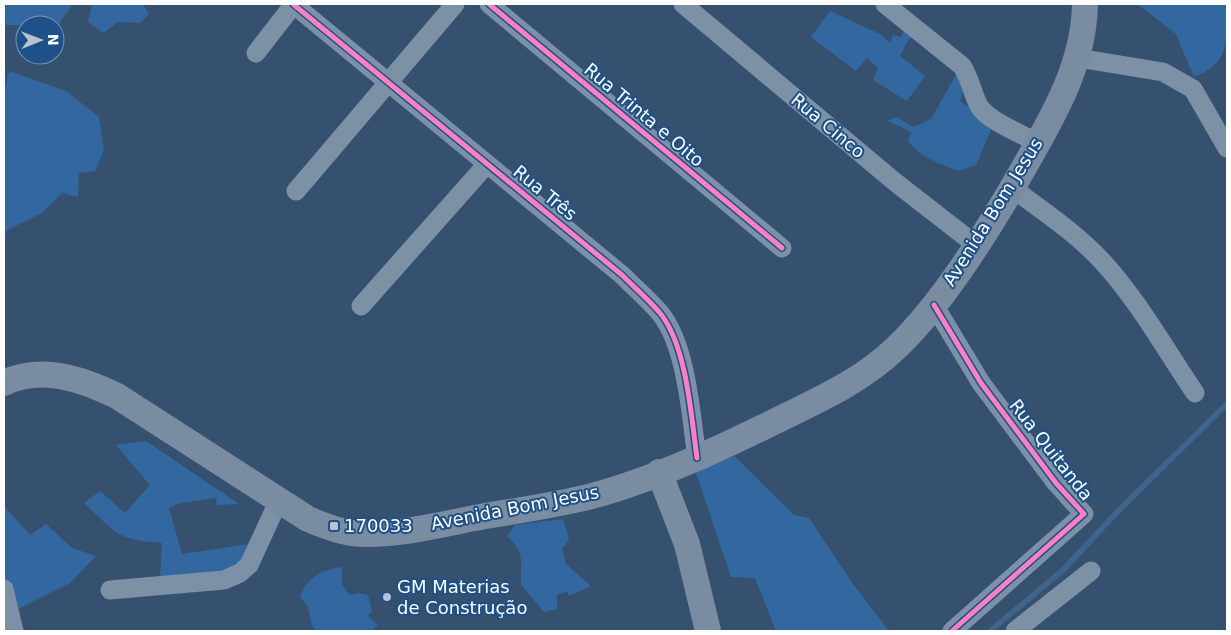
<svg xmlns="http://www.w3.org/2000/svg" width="1231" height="635" font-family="'DejaVu Sans',sans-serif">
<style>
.green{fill:#3367a0}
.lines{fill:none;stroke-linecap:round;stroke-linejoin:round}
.stream{stroke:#41648c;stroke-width:5.5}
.minor{stroke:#7d91a6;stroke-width:19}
.secondary{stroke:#798ca1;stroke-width:26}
.cycleway-casing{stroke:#1e5089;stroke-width:8}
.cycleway{stroke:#ff80c0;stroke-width:5}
.poi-dot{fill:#b9c2cd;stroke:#1e5089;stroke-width:2}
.labels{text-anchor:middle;stroke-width:4;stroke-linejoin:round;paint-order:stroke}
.street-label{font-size:18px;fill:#fff;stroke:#1e5089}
.poi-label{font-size:18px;fill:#fff;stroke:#1e5089;text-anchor:start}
</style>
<rect width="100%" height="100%" fill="#365170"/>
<g class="green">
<path d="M4,4H73L61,21L55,39V25H6Z"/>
<path d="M92,4H143L149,14L140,23L118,22L103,33L88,22Z"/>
<path d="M1137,4H1227C1227,39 1231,63 1194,77L1176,34Z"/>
<path d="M830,11L880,34L890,43L893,35L901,37L906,26L915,35L908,40L900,56L925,76L907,101L873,80L878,68L867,58L856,71L811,37Z"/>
<path d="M9,71L66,91L99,117L104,150L95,171L79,173L78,197L62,193L42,213L7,230L4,239V93Z"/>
<path d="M956,75L966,82L960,101L993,125L976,165L959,171C941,164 919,157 908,141L912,132L887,121L896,117L913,127L931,119Z"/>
<path d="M146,441L239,504L217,505L216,498L181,503L169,508L182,554L250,544L242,564L218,575L160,577L162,543C117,540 116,533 84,503L100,491L125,513L150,485L116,445Z"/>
<path d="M734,456L794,515L809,518L853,584L889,631H776L755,578L731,577L695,470Z"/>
<path d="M4,506L30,535L46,524L72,548L96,556L70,583L12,612L4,590Z"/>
<path d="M563,519L569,540L562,549L566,564L591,586L569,596L567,591L557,595V609L544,612L521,585C520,561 526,554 507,536L515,525Z"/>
<path d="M342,567V584L349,595L358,593L368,595L372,611L368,616L378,625L371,631H317L312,626L308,607L300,597C306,578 323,569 342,567Z"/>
</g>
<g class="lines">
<path class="stream" d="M990,631L1062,571L1121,508L1227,404"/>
<g class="minor">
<path d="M293,4L622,275C635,288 649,300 660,313C687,346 691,416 697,458"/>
<path d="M489,4L782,248"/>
<path d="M683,4L895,182L976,245"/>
<path d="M885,4L962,66C971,80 972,93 979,106C988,121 1022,134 1038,143"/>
<path d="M256,53L294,4"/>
<path d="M1078,58L1163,72L1193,89L1227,148"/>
<path d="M1012,188C1043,211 1076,233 1102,261C1138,300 1165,349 1195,393"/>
<path d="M296,191L455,4"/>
<path d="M934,305L981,383L1056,483L1084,514L952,631"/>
<path d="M361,306L487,164"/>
<path d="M4,589L14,631"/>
<path d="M110,590L224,580L240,573L249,565L278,502"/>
<path d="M1015,631L1091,571"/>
</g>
<g class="secondary">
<path d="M4,383C42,365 82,379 117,396L308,519C323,525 336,531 352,533C390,538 446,523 485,516C521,510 557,505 592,496C659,478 725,446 788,415C827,396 865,378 897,347C943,303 990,227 1022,171C1052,118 1084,66 1085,4"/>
<path d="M659,472L687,544L708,631"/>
</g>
<defs>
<g id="cycleway">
<path d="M293,4L622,275C635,288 649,300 660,313C687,346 691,416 697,458"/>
<path d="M489,4L782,248"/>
<path d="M934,305L981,383L1056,483L1084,514L952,631"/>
</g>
</defs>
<use href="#cycleway" class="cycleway-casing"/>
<use href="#cycleway" class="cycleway"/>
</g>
<g class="poi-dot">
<rect x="329" y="521" width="10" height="10" rx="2.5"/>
<circle cx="387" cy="597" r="5"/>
</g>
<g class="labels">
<g class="street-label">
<text transform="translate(644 115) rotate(40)" y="6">Rua Trinta e Oito</text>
<text transform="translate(828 126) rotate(40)" y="6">Rua Cinco</text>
<text transform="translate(545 193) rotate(39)" y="6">Rua Três</text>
<text transform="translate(993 212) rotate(-58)" y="6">Avenida Bom Jesus</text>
<text transform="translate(1051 450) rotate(52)" y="6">Rua Quitanda</text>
<text transform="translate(515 508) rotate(-11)" y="6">Avenida Bom Jesus</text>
</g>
<g class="poi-label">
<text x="344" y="532">170033</text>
<text x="397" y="593">GM Materias<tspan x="397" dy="21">de Construção</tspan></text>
</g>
</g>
<rect width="1231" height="635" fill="none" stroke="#ffffff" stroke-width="10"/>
<g transform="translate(40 40) rotate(89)"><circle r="24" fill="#1e5089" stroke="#7896b8"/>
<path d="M0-4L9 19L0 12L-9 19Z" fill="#b9c2cd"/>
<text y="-8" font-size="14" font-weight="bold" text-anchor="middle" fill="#ffffff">N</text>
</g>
</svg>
